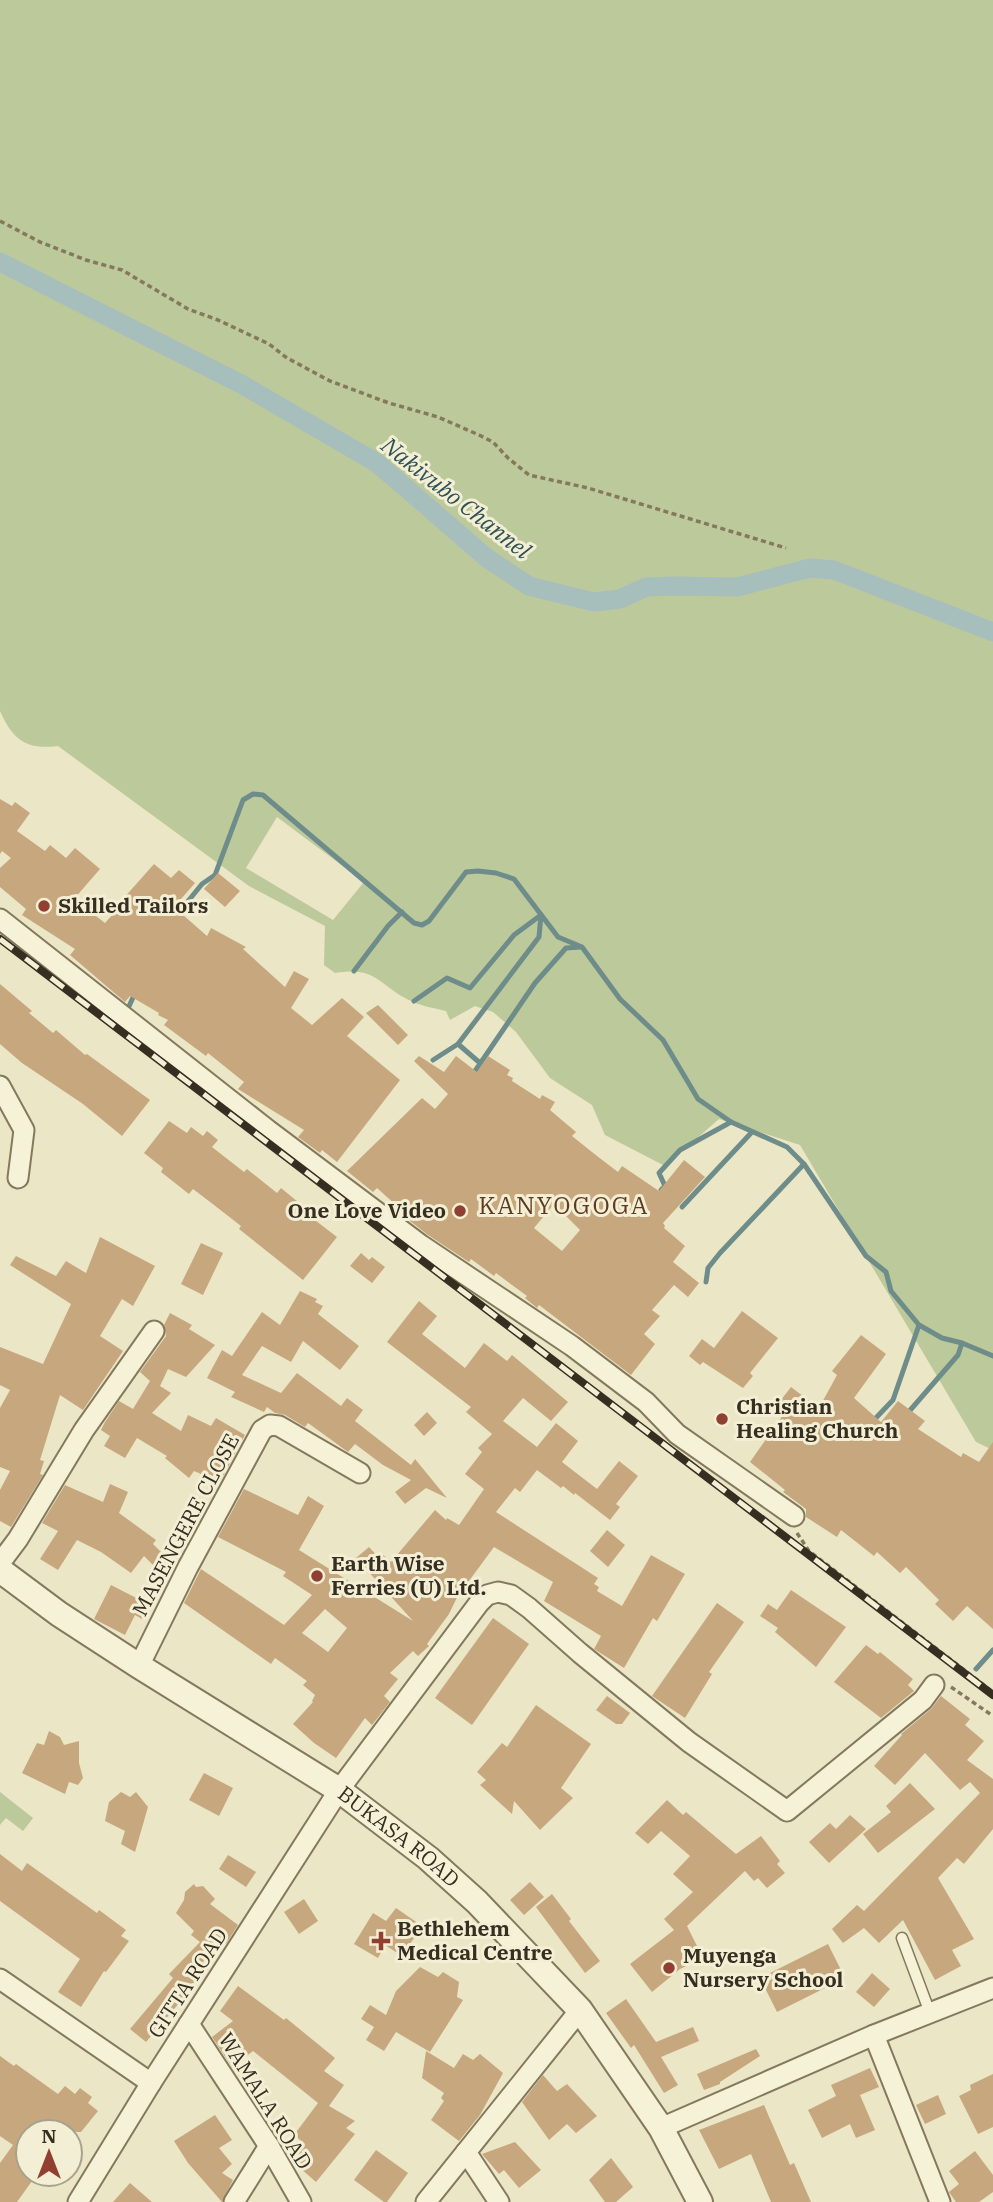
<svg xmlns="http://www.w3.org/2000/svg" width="993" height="2202" font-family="'IBM Plex Serif',serif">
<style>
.green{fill:#bcc99a;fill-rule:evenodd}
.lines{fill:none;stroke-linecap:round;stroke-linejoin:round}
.stream{stroke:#6e8d8a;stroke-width:5}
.canal{stroke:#a7bfbc;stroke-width:19}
.building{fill:#c7a87e;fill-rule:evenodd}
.service-casing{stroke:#85795d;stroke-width:13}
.minor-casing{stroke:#85795d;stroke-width:23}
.tertiary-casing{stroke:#85795d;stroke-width:28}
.path{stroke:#85795d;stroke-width:3.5;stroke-dasharray:5 3.5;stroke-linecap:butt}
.service{stroke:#f6f2d8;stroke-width:10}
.minor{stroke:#f6f2d8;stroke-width:19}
.tertiary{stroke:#f6f2d8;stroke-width:24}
.rail-casing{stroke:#362e20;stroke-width:8}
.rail{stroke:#f3efd5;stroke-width:5;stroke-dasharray:16;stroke-linecap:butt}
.poi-dot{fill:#903f31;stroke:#f3efd5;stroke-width:2.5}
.labels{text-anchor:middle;stroke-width:6;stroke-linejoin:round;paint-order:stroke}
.poi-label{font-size:21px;font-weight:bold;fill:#362e20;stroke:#f3efd5;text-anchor:start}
.street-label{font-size:21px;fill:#362e20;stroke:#f3efd5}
.water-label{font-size:23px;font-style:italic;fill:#305155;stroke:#f3efd5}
.quarter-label{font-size:24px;letter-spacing:2px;fill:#603922;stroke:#f3efd5}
</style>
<rect width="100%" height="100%" fill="#ebe6c6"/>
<g class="green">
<path d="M0,0H993V1450L976,1442L800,1145L719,1119L665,1166L605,1135L592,1105L550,1078L516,1032L493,1012L475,1006L450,1020L446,1011C434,1008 420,1006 409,1000C377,984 377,966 335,973L324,965L325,926L249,886L58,746C26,750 13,740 0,711ZM277,817L364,882L333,920L246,868Z"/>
<path d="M0,1792L33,1818L23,1831L6,1818L0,1825Z"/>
</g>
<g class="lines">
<g class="stream">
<path d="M176,916L202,884L215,875L243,800L253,794L263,795L414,923L422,925L429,921L466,872L478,871L496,873L514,879L558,937L582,947L620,999L663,1040L698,1099L731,1122L787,1147L804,1164L866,1256L886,1272L891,1291L919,1325L942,1338L962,1343L993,1356"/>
<path d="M354,971L388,926L402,912"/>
<path d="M414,1001L447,978L470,988L514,935L541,915"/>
<path d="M126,1013L135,993"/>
<path d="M458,1044L480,1063"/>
<path d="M433,1060L458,1044L539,937L541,915"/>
<path d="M473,1074L535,983L566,948L581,947"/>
<path d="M661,1190L665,1186L659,1173L680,1150L731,1122"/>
<path d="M682,1207L752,1132"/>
<path d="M706,1282L708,1268L720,1253L804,1164"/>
<path d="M906,1415L958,1355L962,1343"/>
<path d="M872,1422L893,1400L919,1325"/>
<path d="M976,1669L993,1650"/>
</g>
<path class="canal" d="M0,262L243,385L377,463L488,559L529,586L594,602L620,599L646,587L673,586L737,587L810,568L834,570L993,632"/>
</g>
<g class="building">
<path d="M0,799L12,806L15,802L30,813L17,831L45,851L50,845L66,858L75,848L100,869L74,899L105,923L124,902L122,900L154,864L171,878L179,870L195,883L174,907L207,936L211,928L246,947L243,949L285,987L294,971L309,979L291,1008L312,1025L342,998L364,1017L347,1036L400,1080L337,1162L322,1150L320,1153L298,1137L304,1130L238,1089L244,1082L208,1053L206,1056L164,1025L168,1020L158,1015L159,1013L130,996L125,1002L70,955L75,949L22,915L26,909L0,887V868L11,858L2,851L0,854Z"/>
<path d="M218,873L240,891L225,907L204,889Z"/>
<path d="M0,984L32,1011L29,1013L53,1033L56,1030L85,1055L87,1054L150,1100L122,1136L83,1104L22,1063L0,1044Z"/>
<path d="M378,1005L408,1035L398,1045L366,1013Z"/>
<path d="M419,1056L444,1072L456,1056L477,1072L488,1056L510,1070L507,1075L513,1078L512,1081L540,1099L542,1095L555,1102L550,1110L576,1132L572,1136L597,1156L618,1172L622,1166L659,1191L684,1160L705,1177L663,1223L665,1226L664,1228L685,1246L673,1262L699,1283L688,1297L674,1285L652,1310L660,1316L644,1334L655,1344L631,1375L539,1305L537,1308L525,1298L527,1296L496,1273L494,1276L471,1259L469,1262L428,1235L396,1210L398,1207L377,1188L373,1192L347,1171L422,1098L435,1109L448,1094L414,1061ZM554,1204L580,1230L562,1251L534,1228Z"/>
<path d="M169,1121L187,1133L191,1127L203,1136L207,1131L218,1140L212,1147L244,1172L247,1169L277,1193L281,1188L309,1211L307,1214L337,1237L303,1280L239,1229L241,1226L214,1205L193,1189L189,1194L161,1172L163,1168L144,1153Z"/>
<path d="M100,1237L155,1266L133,1306L122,1299L100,1336L123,1351L83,1410L60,1395L40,1460L44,1461L40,1474L43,1475L11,1527L0,1521V1490L10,1471L0,1467V1408L10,1390L0,1385V1347L43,1364L71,1304L10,1265L16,1256L56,1276L66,1261L86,1273Z"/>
<path d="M201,1243L223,1253L203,1295L181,1284Z"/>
<path d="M361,1253L369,1260L372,1257L385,1267L372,1283L350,1266Z"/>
<path d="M300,1291L317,1299L315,1302L323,1306L318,1314L359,1346L340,1370L303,1341L291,1362L262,1346L242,1375L281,1393L297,1373L341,1406L347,1398L363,1410L355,1421L411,1465L415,1459L447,1498L426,1488L405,1504L395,1492L411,1480L383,1465L355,1444L348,1452L308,1423L305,1427L285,1415L275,1413L267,1407L264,1412L231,1397L235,1392L207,1378L222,1350L232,1356L262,1312L280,1325Z"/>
<path d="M419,1301L437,1316L422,1334L465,1368L484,1343L507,1361L512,1355L568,1402L551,1421L523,1398L503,1421L537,1447L556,1423L578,1441L562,1462L597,1489L619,1461L638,1476L616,1504L620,1507L610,1520L575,1493L574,1495L563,1486L561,1488L537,1470L520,1492L515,1488L496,1512L598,1578L594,1584L599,1587L597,1591L622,1606L651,1555L685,1574L657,1621L653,1618L624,1668L594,1649L601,1636L544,1601L553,1582L494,1547L466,1585L464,1583L449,1614L427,1644L429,1646L418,1656L413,1651L390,1673L398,1679L384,1696L390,1702L372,1725L365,1718L336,1758L314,1743L293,1724L313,1702L312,1701L315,1695L303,1685L307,1681L275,1658L271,1664L184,1603L201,1569L284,1625L312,1595L283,1576L286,1572L218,1537L244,1489L298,1515L308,1496L324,1506L299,1550L413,1621L356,1558L369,1547L379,1558L382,1554L391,1562L435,1510L446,1520L447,1518L459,1525L484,1489L465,1474L482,1452L478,1448L492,1434L466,1412L471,1407L387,1342ZM325,1609L347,1628L328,1652L302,1633Z"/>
<path d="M742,1311L778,1338L750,1373L753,1376L743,1388L703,1362L700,1365L689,1356L702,1339L714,1348Z"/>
<path d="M170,1313L192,1325L189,1329L215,1345L186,1377L168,1369L160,1386L171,1393L152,1413L181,1431L188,1415L211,1426L216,1418L245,1435L220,1482L194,1471L189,1478L165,1458L167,1456L137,1438L125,1458L104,1446L110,1436L101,1430L105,1422L119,1401L133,1409L150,1381L140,1372L166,1336L164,1325Z"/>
<path d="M861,1335L886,1354L854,1398L881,1422L898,1401L925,1421L918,1429L961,1457L963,1453L979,1462L993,1442V1629L967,1606L953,1621L935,1604L939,1600L906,1567L900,1573L877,1552L874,1556L841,1530L837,1537L806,1517V1509L783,1492L785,1490L750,1462L783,1415L774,1409L791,1387L819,1408L837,1375L832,1371Z"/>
<path d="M427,1412L437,1423L424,1436L414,1425Z"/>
<path d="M110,1484L128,1492L119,1513L156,1540L153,1544L169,1560L159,1571L144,1556L131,1573L101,1552L77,1540L58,1570L40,1559L58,1531L42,1523L65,1485L103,1502Z"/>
<path d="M607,1530L625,1545L608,1567L590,1551Z"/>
<path d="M111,1585L150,1605L142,1619L135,1615L125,1635L94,1619Z"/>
<path d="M791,1590L846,1627L816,1667L775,1632L778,1628L760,1616L768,1604L777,1610Z"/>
<path d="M717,1603L744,1622L709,1672L712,1674L685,1718L652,1696Z"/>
<path d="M493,1618L529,1644L472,1725L435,1698Z"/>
<path d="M866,1645L878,1654L880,1652L913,1679L908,1685L914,1691L881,1718L834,1682Z"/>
<path d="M607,1696L630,1713L622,1724H616L596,1710Z"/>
<path d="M941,1696L970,1719L965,1725L984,1741L967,1760L993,1779V1829L964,1864L957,1858L938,1878L974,1939L952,1950L961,1966L935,1980L903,1920L879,1943L864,1928L843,1943L832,1929L857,1905L864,1911L980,1793L970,1782L960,1790L925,1753L895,1785L874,1766L902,1735L901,1734L931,1709Z"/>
<path d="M536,1705L591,1744L561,1788L573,1798L540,1830L514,1801L512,1814L480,1785L486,1780L477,1772L502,1743L507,1747Z"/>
<path d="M49,1731L60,1737L64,1745L79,1741V1763L83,1778L78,1785L69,1782L65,1794L22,1773L37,1743L44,1745Z"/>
<path d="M204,1773L233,1788L219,1816L189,1800Z"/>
<path d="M910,1783L935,1809L878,1853L863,1834L891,1812L886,1806Z"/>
<path d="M121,1792L130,1797L136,1792L148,1807L135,1852L121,1844L125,1831L105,1821L109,1802Z"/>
<path d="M667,1800L683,1815L686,1812L736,1854L761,1836L780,1861L777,1864L785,1873L767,1888L758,1878L754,1881L745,1871L687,1926L703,1958L680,1969L652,1992L630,1964L674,1930L664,1919L693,1892L673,1874L690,1856L661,1831L648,1844L635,1833Z"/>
<path d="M850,1815L866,1829L829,1863L809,1842L830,1823L836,1829Z"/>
<path d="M0,1854L22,1871L27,1863L97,1913L99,1910L126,1930L121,1936L129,1941L106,1972L104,1971L81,2007L58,1992L80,1959L0,1901Z"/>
<path d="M228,1855L256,1872L246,1887L219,1869Z"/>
<path d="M530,1882L544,1897L524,1915L510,1900Z"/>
<path d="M194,1884L196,1887L203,1886L215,1899L210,1904L238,1925L226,1944L219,1937L203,1962L209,1968L184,1993L186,1995L146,2042L130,2029L173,1978L169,1974L200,1942L191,1935L194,1931L176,1913L184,1900L185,1892Z"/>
<path d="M552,1894L571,1919L569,1921L600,1961L585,1973L536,1907Z"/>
<path d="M304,1899L318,1921L299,1934L284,1912Z"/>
<path d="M396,1908L422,1926L402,1956L385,1945L378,1958L354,1944L373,1913L386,1921Z"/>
<path d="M828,1944L845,1978L777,2012L760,1978Z"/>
<path d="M420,1967L438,1977L443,1972L459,1982L457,1997L463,2000L430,2052L396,2032L384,2051L366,2040L374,2027L361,2019L370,2005L386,2015L396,1991Z"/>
<path d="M872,1973L890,1989L874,2007L856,1992Z"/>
<path d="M238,1986L284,2020L286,2018L335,2058L324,2071L344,2085L329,2106L355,2121L346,2128L355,2134L316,2182L292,2161L305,2144L294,2135L318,2103L253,2051L232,2067L212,2037L233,2021L220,2011Z"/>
<path d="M626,1999L656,2042L693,2027L699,2041L661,2057L678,2085L664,2093L634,2045L631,2048L606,2013Z"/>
<path d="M756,2049L760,2056L720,2082V2084L704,2090L697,2074Z"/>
<path d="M426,2051L454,2068L463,2054L473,2060L480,2054L503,2073L480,2115L459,2141L431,2120L444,2101L441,2098L444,2093L422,2078Z"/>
<path d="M0,2056L14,2066L16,2064L58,2094L65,2086L75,2094L80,2088L92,2097L88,2103L98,2111L81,2132H28V2174H37L17,2202H0V2163L13,2145L0,2136Z"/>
<path d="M870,2068L879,2087L860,2095L875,2130L856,2138L850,2124L822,2138L808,2110L836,2096L831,2085Z"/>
<path d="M993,2074V2127L978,2134L959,2096L971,2090L970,2085Z"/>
<path d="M543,2075L557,2091L567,2084L597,2116L576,2133L567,2124L549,2140L522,2102Z"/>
<path d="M938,2095L946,2114L925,2124L916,2105Z"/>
<path d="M764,2105L790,2165L794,2163L811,2202H771L751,2154L719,2169L699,2130Z"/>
<path d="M215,2115L232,2140L219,2148L232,2164L222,2173L233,2180L222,2202L188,2163L174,2141Z"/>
<path d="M515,2142L541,2170L519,2188L504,2170L499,2174L482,2154Z"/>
<path d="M376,2150L408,2173L387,2202H384L354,2180Z"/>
<path d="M975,2151L993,2175V2192L979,2202H956L949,2192L959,2184L949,2171Z"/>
<path d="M611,2158L633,2187L616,2202H605L589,2180Z"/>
<path d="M130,2183L152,2202H113Z"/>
</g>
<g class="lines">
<defs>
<path id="service" d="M902,1938L930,2013"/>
<g id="minor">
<path d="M0,919L268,1130L421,1245L572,1346L646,1402L677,1434L794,1516"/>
<path d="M0,1086L24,1130L18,1178"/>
<path d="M0,1563L18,1539L84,1430L154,1331"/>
<path d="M139,1666L188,1567L262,1430L270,1425L279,1426L360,1473"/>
<path d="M0,1979L151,2083"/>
<path d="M189,2024L269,2146L301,2202"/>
<path d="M874,2035L940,2202"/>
<path d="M661,2128L874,2035L993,1988"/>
<path d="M466,2152L499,2202"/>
<path d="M78,2202L151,2083L339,1790L479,1603L487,1595L498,1592L511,1595L529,1608L580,1653L689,1742L787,1811L923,1700L934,1685"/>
<path d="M234,2202L269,2146"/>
<path d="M426,2202L580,2010"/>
</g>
<g id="tertiary">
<path id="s1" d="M0,1570L59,1614L139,1666L339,1790L428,1858L477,1902L580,2010L661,2128L700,2202"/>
</g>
</defs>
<use href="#service" class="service-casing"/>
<use href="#minor" class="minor-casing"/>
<use href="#tertiary" class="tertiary-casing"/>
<g class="path">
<path d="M0,221L40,242L86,260L122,270L188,309L218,320L269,344L287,358L330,381L389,403L438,417L479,435L493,442L508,458L529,475L588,488L786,548"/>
<path d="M797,1533L809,1551L993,1692"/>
<path d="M951,1687L993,1716"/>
</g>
<use href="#service" class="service"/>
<use href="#minor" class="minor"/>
<use href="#tertiary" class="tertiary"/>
<defs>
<path id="rail" d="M0,939L993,1695"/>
</defs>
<use href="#rail" class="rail-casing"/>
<use href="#rail" class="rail"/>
</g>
<g class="poi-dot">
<circle cx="44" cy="906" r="7"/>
<circle cx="460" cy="1211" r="7"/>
<circle cx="722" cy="1419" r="7"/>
<circle cx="317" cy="1576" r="7"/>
<path d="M377.5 1930.5h7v7h7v7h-7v7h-7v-7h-7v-7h7z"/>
<circle cx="669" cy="1968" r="7"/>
</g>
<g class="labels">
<g class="poi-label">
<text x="58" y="913">Skilled Tailors</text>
<text x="446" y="1218" text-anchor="end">One Love Video</text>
<text x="736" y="1414">Christian<tspan x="736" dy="24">Healing Church</tspan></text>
<text x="331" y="1571">Earth Wise<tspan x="331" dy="24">Ferries (U) Ltd.</tspan></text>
<text x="397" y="1936">Bethlehem<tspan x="397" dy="24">Medical Centre</tspan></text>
<text x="683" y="1963">Muyenga<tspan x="683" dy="24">Nursery School</tspan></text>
</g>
<g class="street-label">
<text transform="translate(186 1525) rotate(-62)" y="7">MASENGERE CLOSE</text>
<text dy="7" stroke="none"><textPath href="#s1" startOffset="480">BUKASA ROAD</textPath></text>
<text transform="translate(188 1983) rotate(-57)" y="7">GITTA ROAD</text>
<text transform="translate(265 2101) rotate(58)" y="7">WAMALA ROAD</text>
</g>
<g class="water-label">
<text transform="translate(456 498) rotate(38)" y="8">Nakivubo Channel</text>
</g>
<g class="quarter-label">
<text x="564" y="1214">KANYOGOGA</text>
</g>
</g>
<g transform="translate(49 2153)"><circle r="33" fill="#f3efd5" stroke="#a7a28d" stroke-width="2"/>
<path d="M0-5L12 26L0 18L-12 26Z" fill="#903f31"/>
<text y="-10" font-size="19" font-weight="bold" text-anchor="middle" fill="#362e20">N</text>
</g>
</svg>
